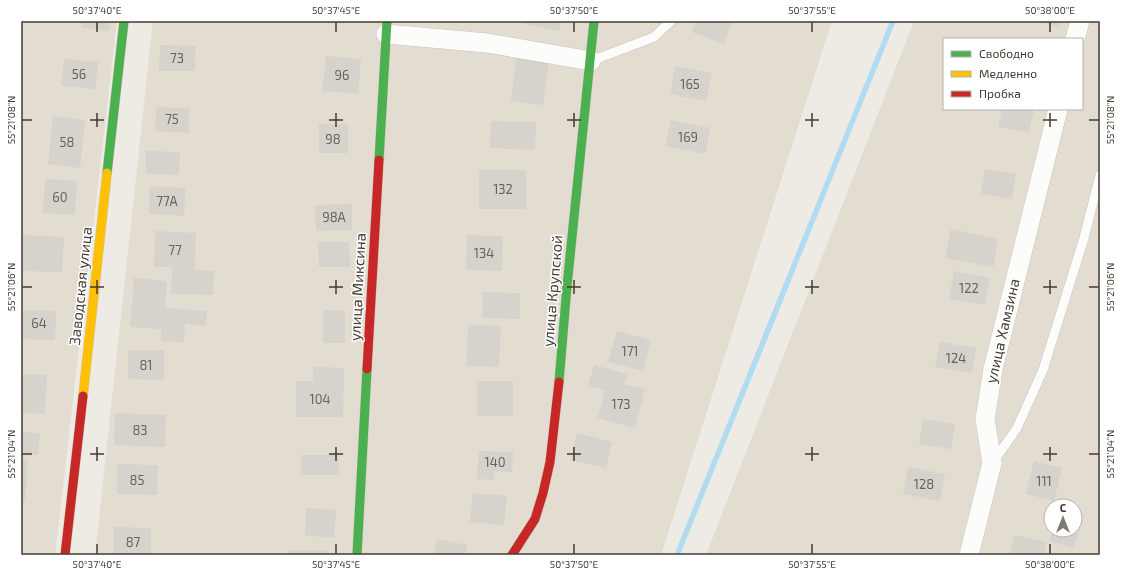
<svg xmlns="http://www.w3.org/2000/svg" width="1121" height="576" font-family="'Exo 2',sans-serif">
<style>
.residential{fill:#e3dcd1;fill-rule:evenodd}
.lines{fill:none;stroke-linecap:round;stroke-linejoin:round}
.stream{stroke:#b0dcf2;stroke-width:5.5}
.building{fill:#d6d2cc}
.lane-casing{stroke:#cac7c1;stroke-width:10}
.street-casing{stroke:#cac7c1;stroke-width:20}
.fast-casing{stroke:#cfc9bc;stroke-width:10}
.slow-casing{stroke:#cfc9bc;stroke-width:10}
.jam-casing{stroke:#cfc9bc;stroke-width:10}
.lane{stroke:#fcfcfb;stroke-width:9}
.street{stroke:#fcfcfb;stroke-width:19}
.fast{stroke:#4caf50;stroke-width:9}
.slow{stroke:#ffc107;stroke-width:9}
.jam{stroke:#c62828;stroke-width:9}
.ticks{fill:none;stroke:#443b31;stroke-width:1.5}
.labels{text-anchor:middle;stroke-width:3;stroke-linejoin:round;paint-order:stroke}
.number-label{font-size:13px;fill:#6a6259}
.street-label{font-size:15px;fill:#443b31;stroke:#fff}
.neatline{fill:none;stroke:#443b31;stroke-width:1.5}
.ticks-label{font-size:10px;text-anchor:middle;fill:#443b31}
</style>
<rect width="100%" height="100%" fill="#eeebe5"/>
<g class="residential">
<path d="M21,21H117L55,555H21Z"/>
<path d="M153,21H832L661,555H95Z"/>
<path d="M914,21H1100V555H706ZM944,39H1082V109H944ZM1051,506H1075V530H1051Z"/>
</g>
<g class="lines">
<path class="stream" d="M677,555L893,21"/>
</g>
<g class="building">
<path d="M82,21H110L109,31L81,28Z"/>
<path d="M526,21H561L559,31L525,24Z"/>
<path d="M696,21H732L724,44L692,32Z"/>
<path d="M1037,21H1060L1059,27Z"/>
<path d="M160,45L196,46L195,71H159Z"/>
<path d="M326,56L361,59L358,94L322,91Z"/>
<path d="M516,58L549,62L543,105L511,101Z"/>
<path d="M64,59L98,62L95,89L61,86Z"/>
<path d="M675,66L712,73L706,101L670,94Z"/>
<path d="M156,107L189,108V133L155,131Z"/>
<path d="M1002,109H1034L1029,133L998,127Z"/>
<path d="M53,116L85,120L80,168L48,164Z"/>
<path d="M671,120L710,128L705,154L665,146Z"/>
<path d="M491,121L536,122L535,150L490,148Z"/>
<rect x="319" y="124" width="29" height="29"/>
<path d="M146,151L180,152L179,175L146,174Z"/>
<path d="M985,169L1016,174L1012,199L981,194Z"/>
<rect x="479" y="170" width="47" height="39"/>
<path d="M45,179L77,181L75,215L43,213Z"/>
<path d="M150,186L185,188L184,216L149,214Z"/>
<path d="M352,204V230L316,231L315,205Z"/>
<path d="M951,229L998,239L993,267L945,258Z"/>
<path d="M155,231L196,233L195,270L214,271L213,295L171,294L172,267H154Z"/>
<path d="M22,235L64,237L62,272L21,271Z"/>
<path d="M467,235L503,236L502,271L466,270Z"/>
<path d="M318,242H349L350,267H319Z"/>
<path d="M954,271L990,278L985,305L949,299Z"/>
<path d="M134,278L167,281L165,308L207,311L206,326L185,324L184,342L161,341V329L130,327Z"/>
<path d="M483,292L520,293V319L482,318Z"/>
<path d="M22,310L56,311L55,340L21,339Z"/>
<rect x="323" y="310" width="22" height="33"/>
<path d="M468,325L501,326L499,367L466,366Z"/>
<path d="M617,331L651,340L643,371L608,362Z"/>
<path d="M940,342L976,348L972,373L935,367Z"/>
<path d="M128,350H164V380L128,379Z"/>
<path d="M594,365L627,374L624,384L645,389L635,428L598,418L605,390L588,386Z"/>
<path d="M313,367L344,368L343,417H296V381H313Z"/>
<path d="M21,374L47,375L45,414L21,413Z"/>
<rect x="477" y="381" width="36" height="35"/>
<path d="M115,413L166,415L165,447L114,445Z"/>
<path d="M923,419L955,424L951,449L919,444Z"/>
<path d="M21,432L40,433L38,455L21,454Z"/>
<path d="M577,433L612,442L606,468L570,460Z"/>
<path d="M479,451L513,452L512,472L494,471V480L477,479Z"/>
<rect x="301" y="455" width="38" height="20"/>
<path d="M21,459L28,460L25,502H21Z"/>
<path d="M1034,461L1062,468L1054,501L1026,494Z"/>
<path d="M117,464L158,465L157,495L117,494Z"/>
<path d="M908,467L945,474L940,501L903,494Z"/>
<path d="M473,493L507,496L504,525L470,522Z"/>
<path d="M306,508L336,510L334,537L305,536Z"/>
<path d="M1075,519L1082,521L1074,548L1049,541L1052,530H1075Z"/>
<path d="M114,527L151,528V555H114Z"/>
<path d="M1014,535L1047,542L1044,555H1009Z"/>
<path d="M437,539L467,545L465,555H434Z"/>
<rect x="289" y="550" width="38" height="5"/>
</g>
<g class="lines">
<defs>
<g id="lane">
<path d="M591,61L654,37L671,21"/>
<path d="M993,462L1017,428L1043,370L1084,238L1100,175"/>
</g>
<g id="street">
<path d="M386,34L487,43L591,61"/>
<path d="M1075,39L1080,21"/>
<path d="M969,555L992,463L985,419L993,369L1058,109"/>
</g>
<g id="fast">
<path d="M379,160L387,21"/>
<path d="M107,173L124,21"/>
<path d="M559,382L567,286L594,21"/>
<path d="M357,555L367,369"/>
</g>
<path id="slow" d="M83,396L107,173"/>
<g id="jam">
<path d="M367,369L379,160"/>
<path d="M65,555L83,396"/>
<path d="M512,555L535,519L543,493L550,462L559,382"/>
</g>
</defs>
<use href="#lane" class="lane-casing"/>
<use href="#street" class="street-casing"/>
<use href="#fast" class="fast-casing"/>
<use href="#slow" class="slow-casing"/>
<use href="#jam" class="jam-casing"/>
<use href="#lane" class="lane"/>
<use href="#street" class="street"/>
<use href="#fast" class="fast"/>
<use href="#slow" class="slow"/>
<use href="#jam" class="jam"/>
</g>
<path class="ticks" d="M97,22V32M336,22V32M574,22V32M812,22V32M1050,22V32M97,113V127M336,113V127M574,113V127M812,113V127M1050,113V127M22,120H32M90,120H104M329,120H343M567,120H581M805,120H819M1043,120H1057M1089,120H1099M97,280V294M336,280V294M574,280V294M812,280V294M1050,280V294M22,287H32M90,287H104M329,287H343M567,287H581M805,287H819M1043,287H1057M1089,287H1099M97,447V461M336,447V461M574,447V461M812,447V461M1050,447V461M22,454H32M90,454H104M329,454H343M567,454H581M805,454H819M1043,454H1057M1089,454H1099M97,544V554M336,544V554M574,544V554M812,544V554M1050,544V554"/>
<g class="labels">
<g class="number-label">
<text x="177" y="63">73</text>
<text x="79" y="79">56</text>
<text x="342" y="80">96</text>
<text x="690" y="89">165</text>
<text x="172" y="124">75</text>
<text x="688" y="142">169</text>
<text x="333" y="144">98</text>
<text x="67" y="147">58</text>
<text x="503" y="194">132</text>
<text x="60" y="202">60</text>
<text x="167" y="206">77А</text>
<text x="334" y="222">98А</text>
<text x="175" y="255">77</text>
<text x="484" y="258">134</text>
<text x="969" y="293">122</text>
<text x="39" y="328">64</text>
<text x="630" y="356">171</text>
<text x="956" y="363">124</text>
<text x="146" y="370">81</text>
<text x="320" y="404">104</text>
<text x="621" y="409">173</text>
<text x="140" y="435">83</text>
<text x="495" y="467">140</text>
<text x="137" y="485">85</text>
<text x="1044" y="486">111</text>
<text x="924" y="489">128</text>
<text x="133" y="547">87</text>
</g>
<g class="street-label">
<text transform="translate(81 286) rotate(-84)" y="5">Заводская улица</text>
<text transform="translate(358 287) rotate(-87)" y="5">улица Миксина</text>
<text transform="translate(553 291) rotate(-85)" y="5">улица Крупской</text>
<text transform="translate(1003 331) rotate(-77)" y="5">улица Хамзина</text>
</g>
</g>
<rect width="1121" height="576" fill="none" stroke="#ffffff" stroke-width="44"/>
<rect x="943" y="38" width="140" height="72" fill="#ffffff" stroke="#b4b1ad"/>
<rect x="951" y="51" width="20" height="6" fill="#4caf50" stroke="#b4b1ad"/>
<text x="979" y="58" font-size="12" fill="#443b31">Свободно</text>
<rect x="951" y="71" width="20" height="6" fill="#ffc107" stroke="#b4b1ad"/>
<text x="979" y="78" font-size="12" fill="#443b31">Медленно</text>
<rect x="951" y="91" width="20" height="6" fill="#c62828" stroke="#b4b1ad"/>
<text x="979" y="98" font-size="12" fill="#443b31">Пробка</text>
<g transform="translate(1063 518)"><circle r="19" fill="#ffffff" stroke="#b4b1ad"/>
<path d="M0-3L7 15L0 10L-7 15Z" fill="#807970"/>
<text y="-6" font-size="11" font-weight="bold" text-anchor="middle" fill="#443b31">С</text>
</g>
<rect x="22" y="22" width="1077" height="532" class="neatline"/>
<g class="ticks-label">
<text x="97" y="14">50°37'40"E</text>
<text x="336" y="14">50°37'45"E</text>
<text x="574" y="14">50°37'50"E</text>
<text x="812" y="14">50°37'55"E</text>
<text x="1050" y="14">50°38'00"E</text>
<text transform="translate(11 120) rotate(-90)" y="4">55°21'08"N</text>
<text transform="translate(1110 120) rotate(-90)" y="4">55°21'08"N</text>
<text transform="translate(11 287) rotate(-90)" y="4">55°21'06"N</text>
<text transform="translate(1110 287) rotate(-90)" y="4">55°21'06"N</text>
<text transform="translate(11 454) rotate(-90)" y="4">55°21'04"N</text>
<text transform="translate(1110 454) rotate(-90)" y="4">55°21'04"N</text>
<text x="97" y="568">50°37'40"E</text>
<text x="336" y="568">50°37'45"E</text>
<text x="574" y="568">50°37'50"E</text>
<text x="812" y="568">50°37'55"E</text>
<text x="1050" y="568">50°38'00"E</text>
</g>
</svg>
